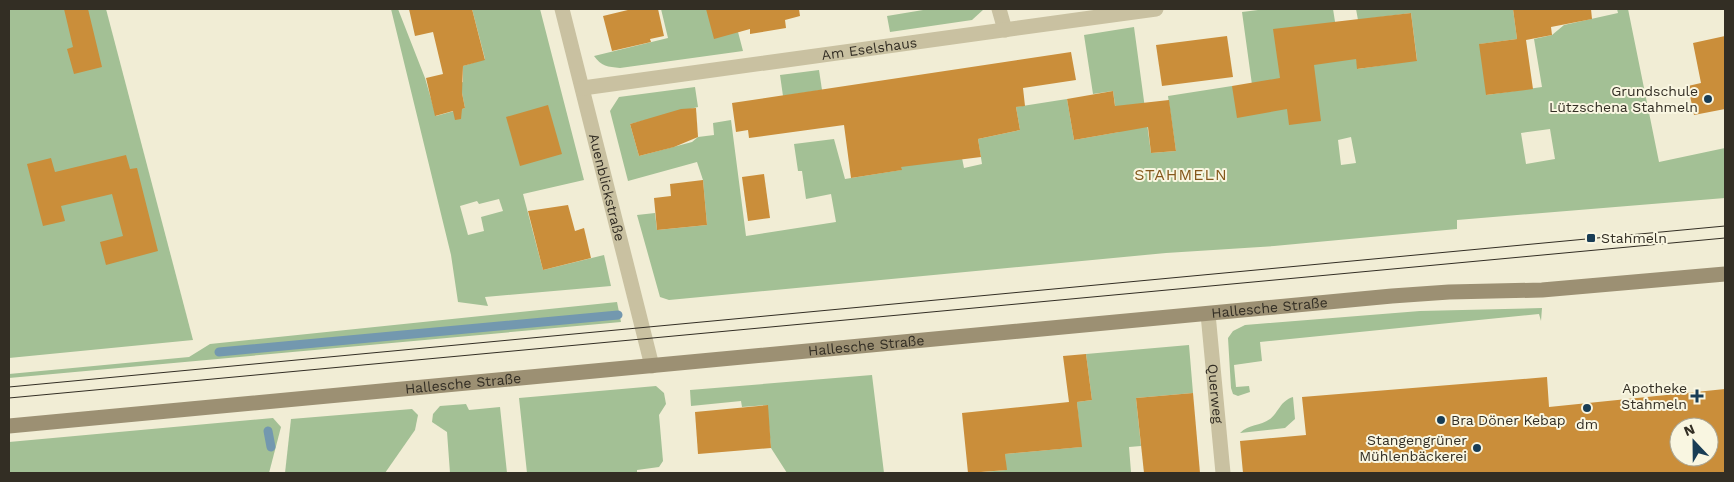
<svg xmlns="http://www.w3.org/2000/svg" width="1734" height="482" font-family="'Work Sans',sans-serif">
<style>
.green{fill:#a3c095;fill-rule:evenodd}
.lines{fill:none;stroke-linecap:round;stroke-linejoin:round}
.stream{stroke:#7398af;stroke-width:9}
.building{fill:#ca8e3a;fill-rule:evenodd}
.street{stroke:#c9c1a1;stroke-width:15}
.secondary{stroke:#9c9073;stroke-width:15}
.tram{stroke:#332e24;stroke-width:1}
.poi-dot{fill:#193d55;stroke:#f9f6e1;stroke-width:2}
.labels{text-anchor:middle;stroke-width:4;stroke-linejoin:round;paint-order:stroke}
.street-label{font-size:14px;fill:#332e24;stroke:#f9f6e1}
.poi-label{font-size:14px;fill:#332e24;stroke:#f9f6e1;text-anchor:end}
.quarter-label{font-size:16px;letter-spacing:1px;fill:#84581b;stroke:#f9f6e1}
</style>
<rect width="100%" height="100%" fill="#f1edd5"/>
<g class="green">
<path d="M9,9H106L193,340L9,358Z"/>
<path d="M391,9H398L425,78L436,116L465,108L460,83L463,82V66L485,59L472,9H540L584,180L523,194L543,270L604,255L611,286L485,297L488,306L458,302L451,255ZM499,199L503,211L481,217L484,231L468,235L460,206L477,201L479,204Z"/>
<path d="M661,9H732L743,51L620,68C608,67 601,66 594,56L668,38Z"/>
<path d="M929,9H984L972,20L890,32L887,16Z"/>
<path d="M1266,9H1333L1339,47L1354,45L1358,69L1417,60L1411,13L1358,20L1356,9H1513L1517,39L1480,44L1487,95L1542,87L1534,39L1552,35L1564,25L1618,13L1617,9H1628L1659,162L1725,148V198L1457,220V229L1274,246L1166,253L669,300L660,297L637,215L655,213L657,230L707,225L703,180L697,162L628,181L610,111L619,97L695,87L698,107L630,124L639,156L692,142L698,137L714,135L713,123L731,120L746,236L836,222L831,194L806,199L802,171H798L794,144L834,139L845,179L901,170L900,158H962L964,168L982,164L978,139L1020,130L1016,107L1067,99L1074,140L1119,132L1113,91L1093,94L1084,35L1134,27L1151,153L1176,151L1168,96L1232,86L1256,114L1242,12ZM1550,129L1555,159L1526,164L1521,133ZM1351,137L1356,163L1341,165L1338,140Z"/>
<path d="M819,70L822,90L783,96L780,75Z"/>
<path d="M617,302L621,322L9,378V374L189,357L210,344Z"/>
<path d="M1542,308L1541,321L1539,314L1260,342L1262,361L1234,365L1236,387L1249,386L1250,392L1238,396L1233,394L1231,388L1228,338L1233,331L1245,325L1420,311Z"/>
<path d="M1189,345L1193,393L1136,398L1141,446L1129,447L1131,472L972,473L1006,470L1005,454L1081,447L1077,402L1092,400L1086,354Z"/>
<path d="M872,375L884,473H787L771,448L767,405L742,407L741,401L691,406L690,390Z"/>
<path d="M656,386L664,393L666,404L659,415L663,461L659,467L637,470V473H527L519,398Z"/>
<path d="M1293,397L1295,419L1285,428L1240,433C1249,424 1260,426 1270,419C1279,412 1280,401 1293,397Z"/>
<path d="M466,404L469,410L500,407L507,473H450L447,432L432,422L433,414L440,406Z"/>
<path d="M412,409L418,415L415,430L385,473H285L291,419Z"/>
<path d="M273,418L281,427L269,473H9V442Z"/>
</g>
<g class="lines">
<g class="stream">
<path d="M219,352L618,315"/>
<path d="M268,431L271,447"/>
</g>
</g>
<g class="building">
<path d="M64,9H88L102,67L74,74L67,49L73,47Z"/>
<path d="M409,9H472L485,60L463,66L462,93L465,108L462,109L461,119L455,120L453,111L435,116L426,78L443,74L433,32L415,36Z"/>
<path d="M632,9H658L664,36L650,39L651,42L612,51L603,16Z"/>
<path d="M706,9H799L800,16L785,20L786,28L750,34V29L714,39Z"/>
<path d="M1513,9H1591L1592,19L1551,27L1552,35L1526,40L1533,89L1486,95L1479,44L1517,39Z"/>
<path d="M1411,13L1417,61L1357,69L1356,59L1314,65L1321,121L1289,125L1287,109L1237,118L1232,86L1280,78L1273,29Z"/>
<path d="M1227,36L1233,77L1162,86L1156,45Z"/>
<path d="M1725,36V109L1694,115L1688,86L1701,83L1693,43Z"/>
<path d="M1071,52L1076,80L1023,88L1025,106L1016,107L1020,130L978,139L981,157L901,167L902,170L851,178L844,125L749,138L748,130L736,132L732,103Z"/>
<path d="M1113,91L1115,106L1169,100L1176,151L1151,153L1148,127L1074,140L1067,99Z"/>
<path d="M548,105L562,154L520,166L506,117Z"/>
<path d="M696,108L698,137L674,147L639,156L630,124L681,109Z"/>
<path d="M126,155L130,169L137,168L158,251L106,265L100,242L123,236L112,194L61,206L65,221L43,226L27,164L51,158L55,172Z"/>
<path d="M764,174L770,218L748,221L742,177Z"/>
<path d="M703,180L707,225L657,230L654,198L671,196L670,184Z"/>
<path d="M568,205L575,231L584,228L591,258L543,270L528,211Z"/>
<path d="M1086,354L1092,400L1077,402L1082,447L1005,454L1007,470L968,473L962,413L1069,402L1063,356Z"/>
<path d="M1547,377L1549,407L1725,389V473H1243L1240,441L1306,435L1302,397ZM1679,427H1709V457H1679Z"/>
<path d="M1193,393L1200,473H1144L1136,398Z"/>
<path d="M768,405L771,448L698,454L695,412Z"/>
</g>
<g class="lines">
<g class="street">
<path id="s1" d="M562,9L652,366"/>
<path d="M999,9L1005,30"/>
<path id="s2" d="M583,88L1156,9"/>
<path id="s3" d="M1208,314L1223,473"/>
</g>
<path class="secondary" id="s4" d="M9,426L1392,296L1449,292L1542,290L1725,274"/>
<g class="tram">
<path d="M9,387L1725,226"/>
<path d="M9,398L1725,238"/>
</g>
</g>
<g class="poi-dot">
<circle cx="1708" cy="99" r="5"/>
<rect x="1586" y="233" width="10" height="10" rx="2.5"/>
<path d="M1694.5 388.5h5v5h5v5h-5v5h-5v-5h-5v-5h5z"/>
<circle cx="1587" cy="408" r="5"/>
<circle cx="1441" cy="420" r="5"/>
<circle cx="1477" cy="448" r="5"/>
</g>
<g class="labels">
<g class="street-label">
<text dy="5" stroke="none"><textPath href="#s2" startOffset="289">Am Eselshaus</textPath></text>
<text dy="5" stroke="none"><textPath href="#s1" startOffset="184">Auenblickstraße</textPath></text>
<text dy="5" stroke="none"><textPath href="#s4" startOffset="1266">Hallesche Straße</textPath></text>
<text dy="5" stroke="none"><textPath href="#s4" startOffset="861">Hallesche Straße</textPath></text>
<text dy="5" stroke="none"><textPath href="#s4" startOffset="456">Hallesche Straße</textPath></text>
<text dy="5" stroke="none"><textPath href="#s3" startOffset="80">Querweg</textPath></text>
</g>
<g class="poi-label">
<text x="1698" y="96">Grundschule<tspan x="1698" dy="16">Lützschena Stahmeln</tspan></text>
<text x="1601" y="243" text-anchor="start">Stahmeln</text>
<text x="1687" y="393">Apotheke<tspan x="1687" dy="16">Stahmeln</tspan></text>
<text x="1451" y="425" text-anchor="start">Bra Döner Kebap</text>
<text x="1587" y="429" text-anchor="middle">dm</text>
<text x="1467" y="445">Stangengrüner<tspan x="1467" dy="16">Mühlenbäckerei</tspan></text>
</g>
<g class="quarter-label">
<text x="1181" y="180">STAHMELN</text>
</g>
</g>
<rect width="1734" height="482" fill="none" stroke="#332e24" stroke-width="20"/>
<g transform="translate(1694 442) rotate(338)"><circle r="24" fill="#f9f6e1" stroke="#aaa695"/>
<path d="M0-4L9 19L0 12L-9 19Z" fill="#193d55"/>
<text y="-8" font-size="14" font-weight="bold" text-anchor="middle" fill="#332e24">N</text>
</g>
</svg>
